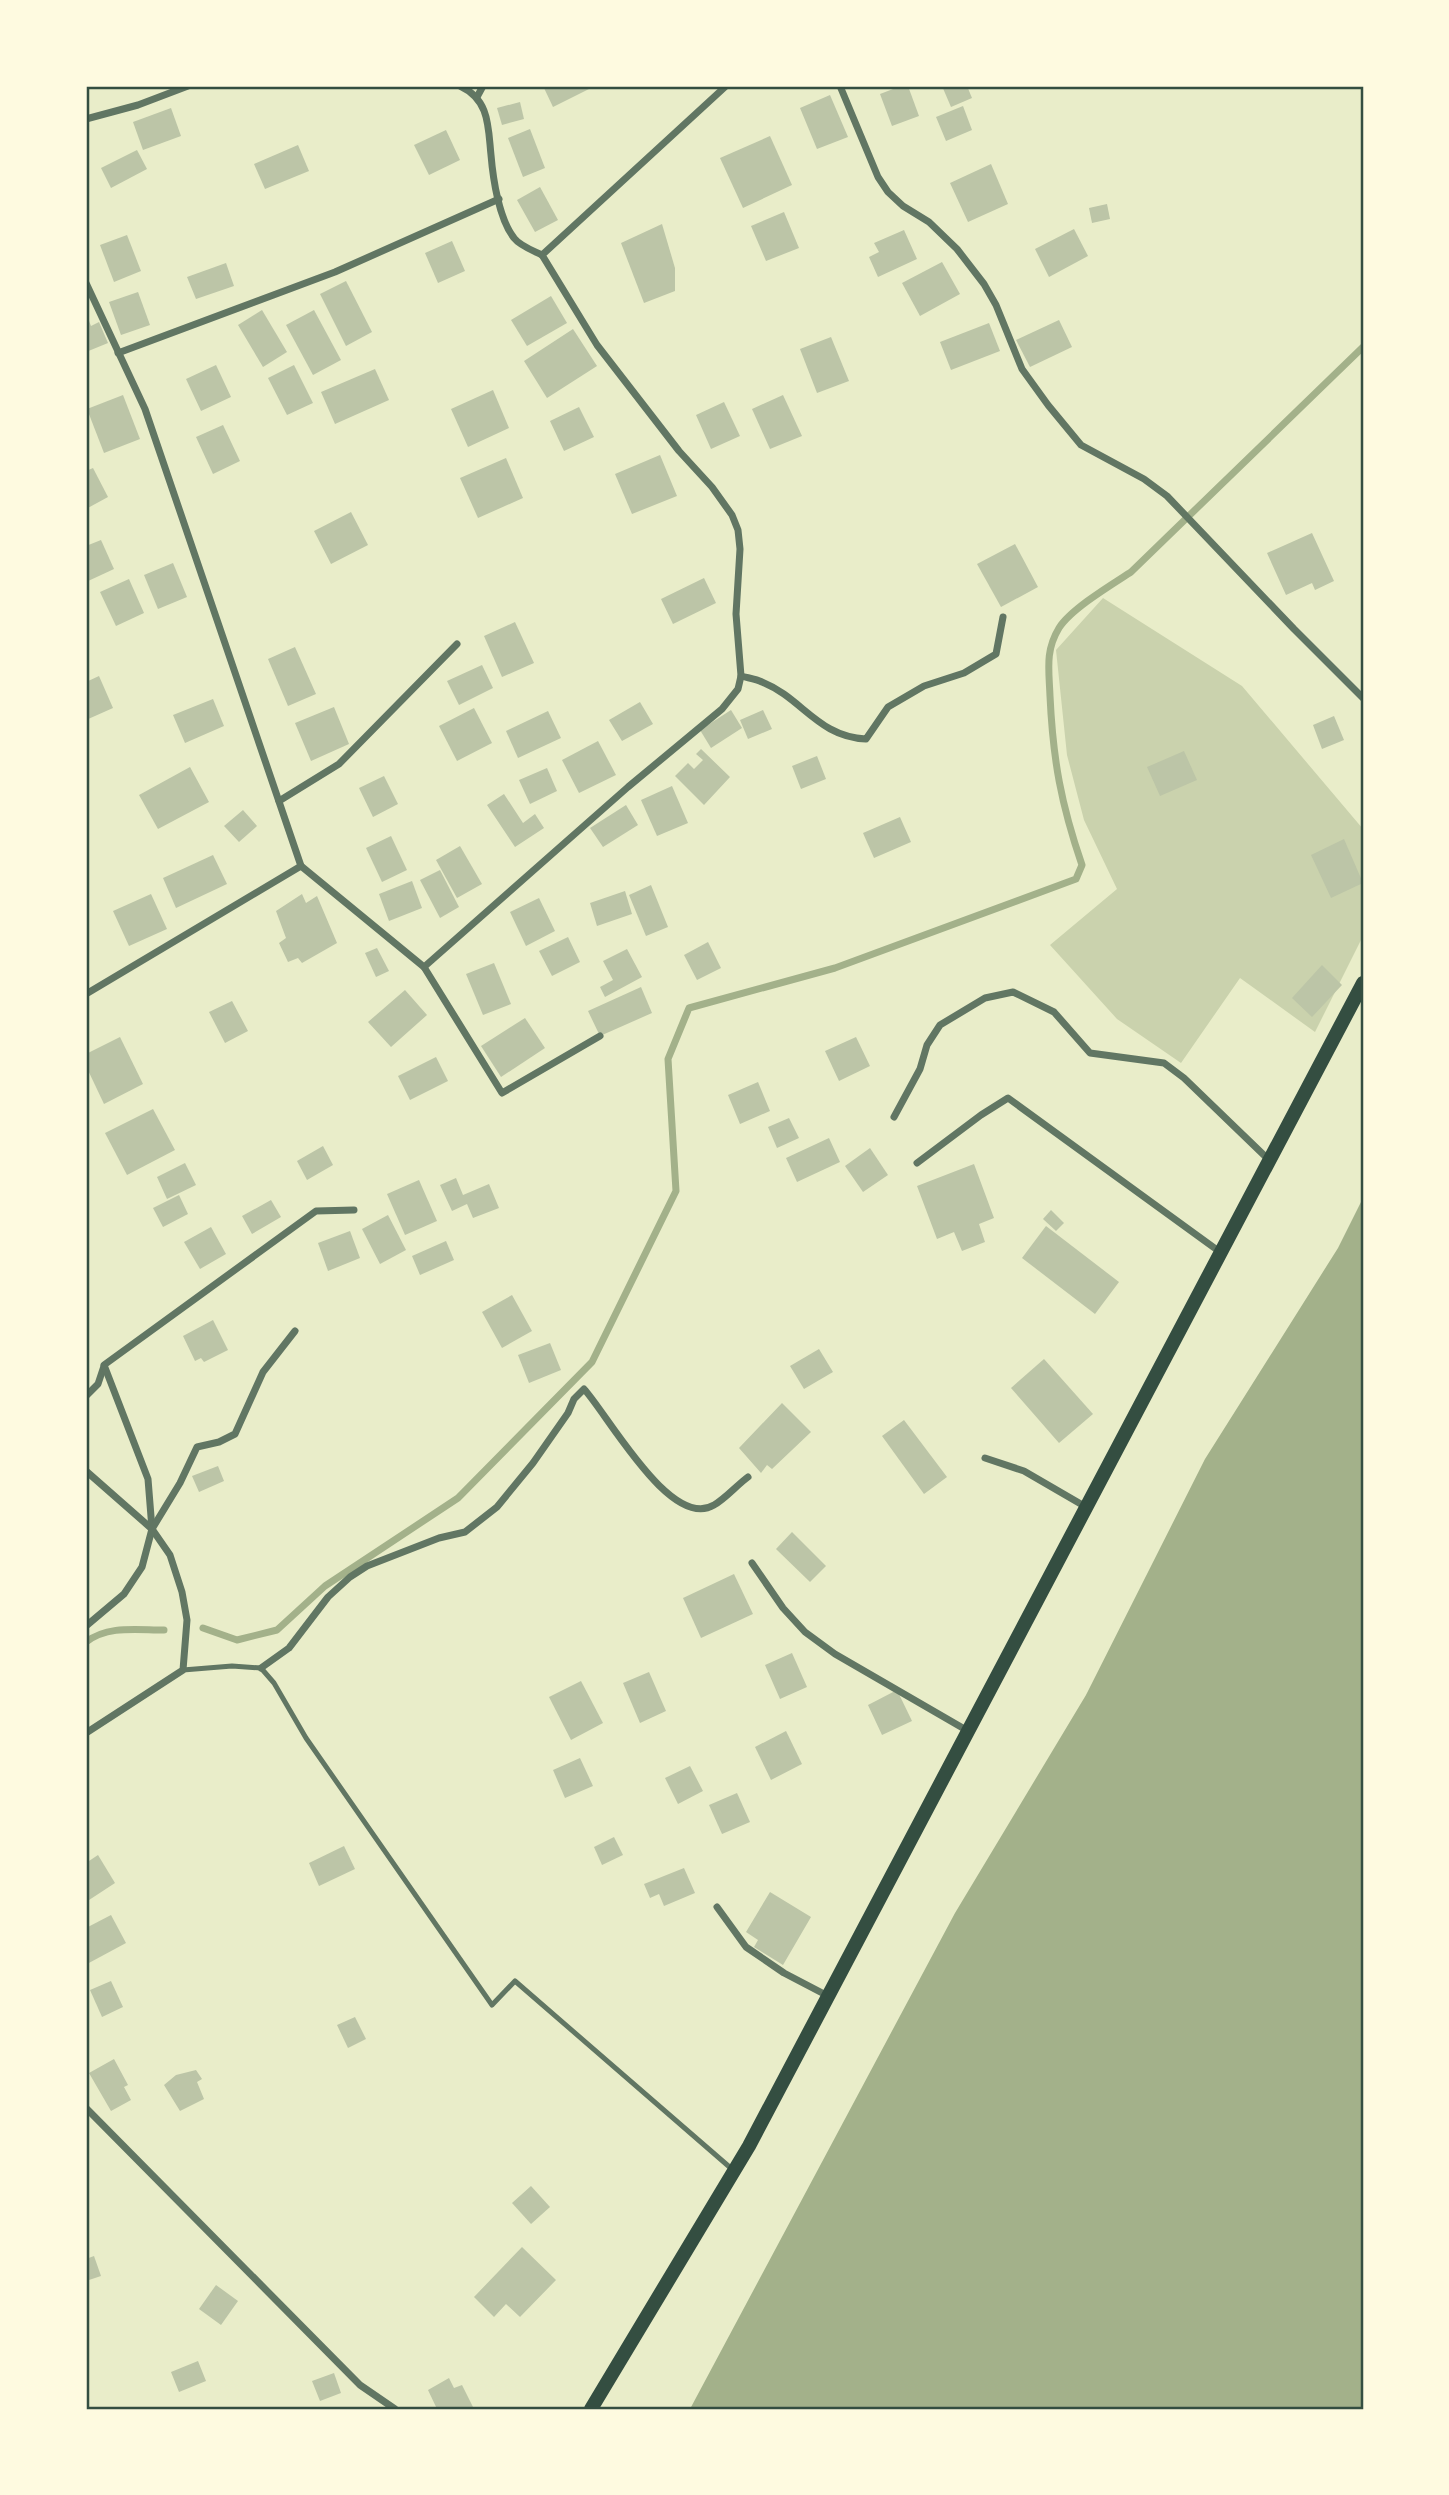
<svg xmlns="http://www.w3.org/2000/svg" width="1449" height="2495" font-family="Manrope,sans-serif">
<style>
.green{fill:#cad2ad}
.water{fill:#a3b18a}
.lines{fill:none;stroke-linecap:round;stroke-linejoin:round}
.stream{stroke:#a3b18a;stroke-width:7}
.building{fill:#bcc5a7}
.service{stroke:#617663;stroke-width:5}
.minor{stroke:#617663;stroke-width:7}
.secondary{stroke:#344e41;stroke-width:14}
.neatline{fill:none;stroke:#344e41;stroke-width:2.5}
</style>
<rect width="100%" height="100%" fill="#e9edc9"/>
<path class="green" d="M1103,598L1242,686L1363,829V936L1315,1032L1240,978L1181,1063L1117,1019L1050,945L1117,889L1084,820L1067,755L1056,650Z"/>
<path class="water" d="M1363,1198V2409H690L955,1913L1086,1695L1205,1459L1338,1248Z"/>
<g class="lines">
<g class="stream">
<path d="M203,1628L237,1640L277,1630L325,1586L458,1498L592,1362L676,1191L668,1059L689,1008L835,968L1076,879L1082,865C1061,804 1053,760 1050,696C1049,670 1045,651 1059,628C1071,609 1111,585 1131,572L1363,347"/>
<path d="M86,1642C108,1625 137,1630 164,1630"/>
</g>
</g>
<g class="building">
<path d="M549,86H595L553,107L544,88Z"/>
<path d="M901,86H908L919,116L892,126L880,94Z"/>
<path d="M942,86H967L972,98L951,107Z"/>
<path d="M830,95L848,137L817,149L800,108Z"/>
<path d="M520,102L524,119L502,125L497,108Z"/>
<path d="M963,106L972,130L946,141L936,117Z"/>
<path d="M171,108L181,136L143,150L133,122Z"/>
<path d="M530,129L545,168L523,177L508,138Z"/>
<path d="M446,130L460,160L429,175L414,145Z"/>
<path d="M770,136L792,185L743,208L720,158Z"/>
<path d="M298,145L309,171L265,189L254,164Z"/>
<path d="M137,150L147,169L111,188L101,168Z"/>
<path d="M991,164L1008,204L968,222L950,183Z"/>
<path d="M540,187L558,220L535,232L517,200Z"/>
<path d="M1107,204L1110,219L1092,223L1089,208Z"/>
<path d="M784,212L799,248L766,261L751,226Z"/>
<path d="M662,224L675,268V291L644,303L621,243Z"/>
<path d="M1074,229L1088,256L1049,277L1035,249Z"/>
<path d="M904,230L917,259L878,277L869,257L879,252L874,243Z"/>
<path d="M127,235L141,271L114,282L100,245Z"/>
<path d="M452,241L465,271L438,283L425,253Z"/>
<path d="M942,262L960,294L920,316L902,283Z"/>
<path d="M226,263L234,286L196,299L187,277Z"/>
<path d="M346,281L372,332L346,346L320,294Z"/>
<path d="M138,292L150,325L121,335L109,302Z"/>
<path d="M551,296L567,323L527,346L511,320Z"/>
<path d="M262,310L287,352L263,367L238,325Z"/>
<path d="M314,310L341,360L313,375L286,325Z"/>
<path d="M86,313L91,326L99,322L108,343L86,352Z"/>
<path d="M1059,320L1072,347L1030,367L1016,340Z"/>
<path d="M989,323L1000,351L951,370L940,342Z"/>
<path d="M573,329L597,366L547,398L524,361Z"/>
<path d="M831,337L849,381L817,393L800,349Z"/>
<path d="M216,365L231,397L201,411L186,379Z"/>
<path d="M294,365L313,403L287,415L268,378Z"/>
<path d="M375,369L389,400L335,424L321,392Z"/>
<path d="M493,390L509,428L468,447L451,409Z"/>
<path d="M123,395L140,439L104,453L87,409Z"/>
<path d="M783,395L802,436L770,449L752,409Z"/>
<path d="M724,402L740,436L711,449L696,415Z"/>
<path d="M579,407L594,437L564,451L550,421Z"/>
<path d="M223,425L240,461L213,474L196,437Z"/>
<path d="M660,455L677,496L632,514L615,474Z"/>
<path d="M506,458L523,498L478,518L460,478Z"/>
<path d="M93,468L108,497L86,509V471Z"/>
<path d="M351,512L368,545L331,564L314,531Z"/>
<path d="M1312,533L1334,581L1315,590L1312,583L1286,595L1267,553Z"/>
<path d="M101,540L114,569L86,582V546Z"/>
<path d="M1015,544L1038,587L1001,607L977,564Z"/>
<path d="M173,563L187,597L158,609L144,575Z"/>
<path d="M704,578L716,603L673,624L661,599Z"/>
<path d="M129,579L144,613L116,626L100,592Z"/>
<path d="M515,622L534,663L502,677L484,636Z"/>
<path d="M295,647L316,694L288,706L268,659Z"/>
<path d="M482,665L493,688L459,705L447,681Z"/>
<path d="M99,676L113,708L86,720V682Z"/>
<path d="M213,699L224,726L185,743L173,715Z"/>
<path d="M640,702L653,724L622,741L609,720Z"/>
<path d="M334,707L349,744L311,761L295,723Z"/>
<path d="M474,708L492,743L457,761L439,726Z"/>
<path d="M731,710L742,728L711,748L700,730Z"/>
<path d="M763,710L772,729L748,739L740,720Z"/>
<path d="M548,711L561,738L518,758L506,731Z"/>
<path d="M1334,716L1344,740L1322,749L1313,725Z"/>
<path d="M598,741L616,775L579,793L562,760Z"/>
<path d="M701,749L730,777L704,805L675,776L688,763L694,769L703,760L696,754Z"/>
<path d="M1184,751L1197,780L1160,796L1147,767Z"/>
<path d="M817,756L826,779L801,789L792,766Z"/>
<path d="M190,767L209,802L158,829L139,795Z"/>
<path d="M547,768L557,791L530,804L519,780Z"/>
<path d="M384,776L398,804L373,817L359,788Z"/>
<path d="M672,786L688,823L657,836L641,800Z"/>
<path d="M504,794L523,823L535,814L544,828L515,847L487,805Z"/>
<path d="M626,805L638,825L603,847L590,828Z"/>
<path d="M243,810L257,826L239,842L224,826Z"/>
<path d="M900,817L911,842L874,858L863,833Z"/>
<path d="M391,836L407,870L382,882L366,848Z"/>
<path d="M1344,839L1363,883L1331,898L1311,855Z"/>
<path d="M460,846L482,884L457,898L436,860Z"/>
<path d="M213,855L227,884L176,908L163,878Z"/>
<path d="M440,870L459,907L440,918L420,880Z"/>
<path d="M412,881L422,908L389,921L379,894Z"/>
<path d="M651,885L668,927L646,936L629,895Z"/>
<path d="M625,891L632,914L597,926L590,903Z"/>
<path d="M151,894L167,929L129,946L113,911Z"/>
<path d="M302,894L306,903L317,896L337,943L302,963L298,958L288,962L279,943L286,938L276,911Z"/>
<path d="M539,898L555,931L526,946L510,912Z"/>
<path d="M568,937L580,962L552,976L539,951Z"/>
<path d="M708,942L721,968L697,980L684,955Z"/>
<path d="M377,948L389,971L376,977L365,953Z"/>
<path d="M627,949L642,977L605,997L600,987L613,980L603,961Z"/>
<path d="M494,963L511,1004L483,1015L466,974Z"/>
<path d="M1322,965L1342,985L1312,1017L1292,998Z"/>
<path d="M641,987L652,1013L600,1036L588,1011Z"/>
<path d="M405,990L427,1015L391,1047L368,1022Z"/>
<path d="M232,1001L248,1031L225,1043L209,1012Z"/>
<path d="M525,1018L545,1048L501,1077L481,1046Z"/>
<path d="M120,1037L143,1084L104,1104L86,1066V1054Z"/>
<path d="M856,1037L870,1066L839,1081L825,1051Z"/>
<path d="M436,1057L448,1081L410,1100L398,1076Z"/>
<path d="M758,1082L770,1111L740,1124L728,1095Z"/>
<path d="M153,1109L175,1150L127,1175L105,1133Z"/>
<path d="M789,1118L799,1138L777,1148L768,1127Z"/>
<path d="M829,1138L840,1162L797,1182L786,1158Z"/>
<path d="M323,1146L333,1165L307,1180L297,1161Z"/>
<path d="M870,1148L888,1175L863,1192L845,1166Z"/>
<path d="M185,1163L196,1185L167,1199L157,1177Z"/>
<path d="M974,1164L994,1218L979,1224L985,1242L962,1251L954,1232L937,1239L917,1186Z"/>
<path d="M456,1178L463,1195L489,1184L499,1208L473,1218L467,1204L452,1211L440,1185Z"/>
<path d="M419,1180L437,1221L405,1235L387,1194Z"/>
<path d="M179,1195L188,1214L163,1227L153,1208Z"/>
<path d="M271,1200L281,1217L252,1234L242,1216Z"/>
<path d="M1051,1210L1064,1223L1056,1231L1043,1219Z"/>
<path d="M388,1215L406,1250L380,1264L362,1229Z"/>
<path d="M1046,1226L1119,1282L1095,1314L1022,1258Z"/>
<path d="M211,1227L226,1254L200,1269L184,1242Z"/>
<path d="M350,1231L360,1258L328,1271L318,1243Z"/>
<path d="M446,1241L454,1260L420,1275L412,1256Z"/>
<path d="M512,1295L532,1331L502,1348L482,1312Z"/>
<path d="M213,1320L228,1350L204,1362L201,1358L195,1361L183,1336Z"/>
<path d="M550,1343L561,1370L529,1383L518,1355Z"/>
<path d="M819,1349L833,1372L804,1389L790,1366Z"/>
<path d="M1044,1359L1093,1414L1059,1443L1011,1388Z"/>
<path d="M782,1403L811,1432L772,1469L767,1465L761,1473L739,1448Z"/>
<path d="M904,1420L947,1477L924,1494L882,1436Z"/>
<path d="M218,1466L224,1481L199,1492L192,1476Z"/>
<path d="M792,1532L826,1566L810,1582L776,1549Z"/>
<path d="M734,1574L753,1614L701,1638L683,1598Z"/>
<path d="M792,1653L807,1687L780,1699L765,1665Z"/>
<path d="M649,1672L666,1711L640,1723L623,1683Z"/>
<path d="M581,1681L603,1723L571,1740L549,1697Z"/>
<path d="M897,1690L912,1721L882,1735L868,1705Z"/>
<path d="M786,1731L802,1764L771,1780L755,1747Z"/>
<path d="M580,1758L593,1786L565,1798L553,1770Z"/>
<path d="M690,1766L703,1791L678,1804L665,1778Z"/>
<path d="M737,1793L750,1822L722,1834L709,1805Z"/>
<path d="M614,1837L623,1855L602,1865L594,1847Z"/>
<path d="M344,1846L355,1869L319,1886L309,1863Z"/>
<path d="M98,1855L115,1883L86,1902V1863Z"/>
<path d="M684,1868L695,1893L664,1906L659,1894L650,1898L644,1884Z"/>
<path d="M770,1892L811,1917L783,1965L754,1947L758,1940L746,1932Z"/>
<path d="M111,1915L126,1943L87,1964L86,1928Z"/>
<path d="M111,1981L123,2007L102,2017L90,1990Z"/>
<path d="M355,2017L366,2039L348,2048L337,2025Z"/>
<path d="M114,2059L128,2085L124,2087L131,2100L111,2111L89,2073Z"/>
<path d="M196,2070L202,2079L197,2082L204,2099L180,2111L164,2085L176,2075Z"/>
<path d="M531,2186L550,2207L531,2224L512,2203Z"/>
<path d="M522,2247L556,2280L520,2317L506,2304L494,2317L474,2297Z"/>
<path d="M94,2256L101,2276L86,2281V2259Z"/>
<path d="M216,2285L238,2301L221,2325L199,2309Z"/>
<path d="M198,2361L206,2381L179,2392L171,2372Z"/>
<path d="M334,2373L341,2393L320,2401L312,2381Z"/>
<path d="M449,2378L454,2388L462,2385L474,2409H437L428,2390Z"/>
</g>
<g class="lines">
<path class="service" d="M183,1670L232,1666L261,1668L274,1683L306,1738L492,2005L515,1981L733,2170"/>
<g class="minor">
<path d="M460,86C490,100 488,127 491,155C493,179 499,219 514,238C520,246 534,251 542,255"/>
<path d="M840,86L878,177L888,192L903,206L929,222L957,249L984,284L996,305L1022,369L1048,405L1081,445L1144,479L1167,496L1294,629L1363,698"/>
<path d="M477,97L483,86"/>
<path d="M86,119L138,105L188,86"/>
<path d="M86,283L145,409L301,866"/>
<path d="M118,353L335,272L499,199"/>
<path d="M741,676C748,678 756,679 762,682C802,698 818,737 866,739L888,707L924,686L964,673L996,654L1003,617"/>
<path d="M279,801L339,764L457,644"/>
<path d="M424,967L502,1093L600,1036"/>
<path d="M86,994L301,866L424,967L628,787L722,709L738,689L741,676L736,614L740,549L738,530L732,515L712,487L679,451L597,345L542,255L726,86"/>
<path d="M894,1117L920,1069L927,1045L940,1025L985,998L1013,992L1054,1012L1090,1053L1164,1063L1184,1078L1269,1160"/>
<path d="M917,1163L981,1115L1008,1098L1220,1252"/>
<path d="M86,1396L98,1384L104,1366"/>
<path d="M985,1458L1024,1471L1086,1507"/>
<path d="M86,1471L152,1529L170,1555L182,1592L187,1620L183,1670L86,1733"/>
<path d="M152,1529L148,1479L104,1365L316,1211L354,1210"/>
<path d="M752,1563L783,1608L805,1632L835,1654L968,1731"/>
<path d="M86,1626L124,1594L142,1567L152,1529L180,1483L197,1447L219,1442L235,1434L263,1372L295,1331"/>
<path d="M261,1668L289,1648L328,1597L350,1577L367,1566L439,1538L465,1532L497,1507L533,1463L568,1413L574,1399L584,1389C608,1415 671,1531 714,1505C725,1499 737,1485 748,1477"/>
<path d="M717,1907L746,1947L784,1973L828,1996"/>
<path d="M86,2108L360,2385L395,2409"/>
</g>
<path class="secondary" d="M591,2409L749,2146L1363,983"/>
</g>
<rect width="1449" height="2495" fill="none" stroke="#fefae0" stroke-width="175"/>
<rect x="88" y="88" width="1274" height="2320" class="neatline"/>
</svg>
